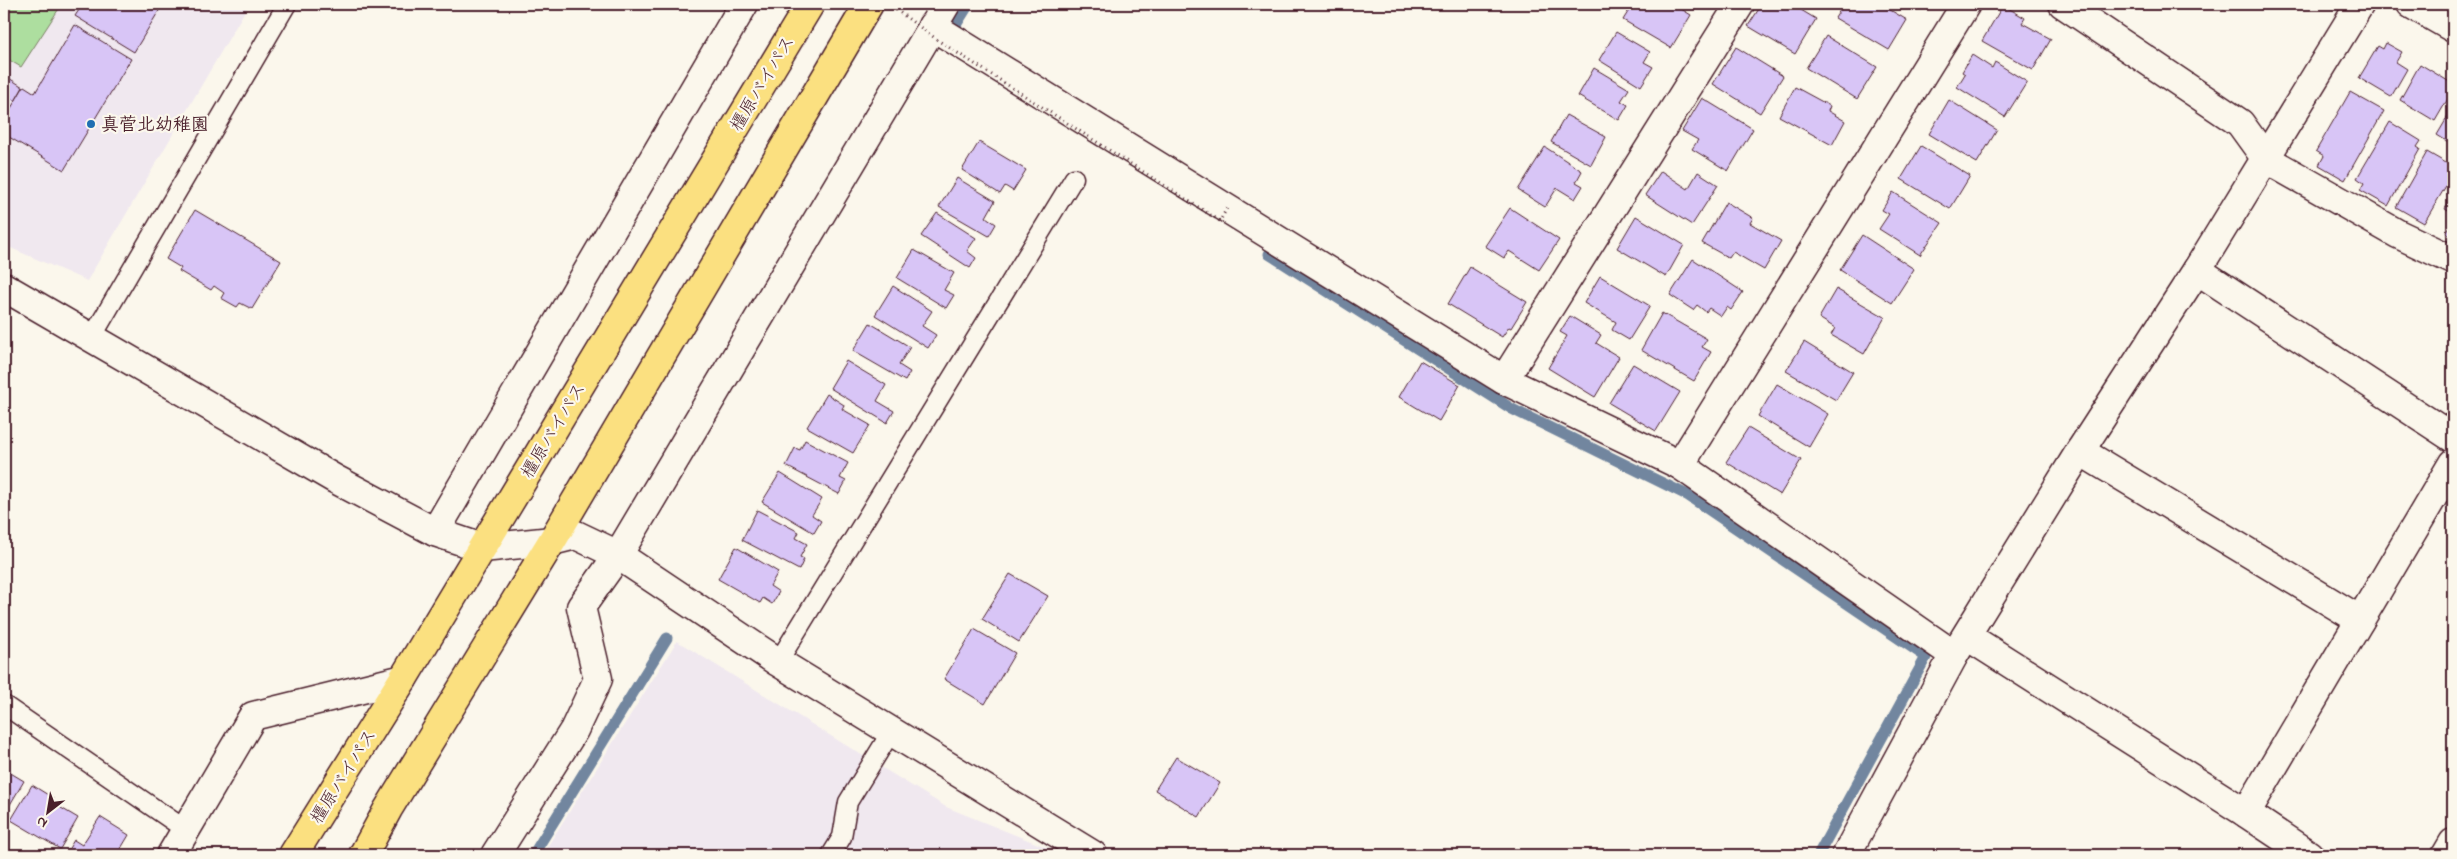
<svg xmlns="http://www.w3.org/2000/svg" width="2457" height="859" font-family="'Indie Flower','Klee One',sans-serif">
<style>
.built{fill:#f0e8ef}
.green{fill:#adde9f;stroke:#7c7e65}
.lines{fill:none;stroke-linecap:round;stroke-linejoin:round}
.stream{stroke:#72869f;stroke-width:11}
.building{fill:#d8c5f6;stroke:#4a1f2b}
.service-casing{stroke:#4a1f2b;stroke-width:21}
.minor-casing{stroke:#4a1f2b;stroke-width:31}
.tertiary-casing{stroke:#4a1f2b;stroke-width:31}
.trunk-casing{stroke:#4a1f2b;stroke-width:31}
.service{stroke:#fbf7ec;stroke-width:18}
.minor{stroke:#fbf7ec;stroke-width:28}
.tertiary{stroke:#fbf7ec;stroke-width:28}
.trunk{stroke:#fbe080;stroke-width:28}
.path-bridge{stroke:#4a1f2b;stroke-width:3;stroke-dasharray:1 4;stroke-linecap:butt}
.poi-dot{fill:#1f6fb2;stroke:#fbf7ec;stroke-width:2}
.labels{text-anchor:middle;stroke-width:4.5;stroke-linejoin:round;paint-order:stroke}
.street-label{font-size:18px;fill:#4a1f2b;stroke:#fbf7ec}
.poi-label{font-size:18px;font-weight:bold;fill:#4a1f2b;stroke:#fbf7ec;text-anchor:start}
</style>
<rect width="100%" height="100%" fill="#fbf7ec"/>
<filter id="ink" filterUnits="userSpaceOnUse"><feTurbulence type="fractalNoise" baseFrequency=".02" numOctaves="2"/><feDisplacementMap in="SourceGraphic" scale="10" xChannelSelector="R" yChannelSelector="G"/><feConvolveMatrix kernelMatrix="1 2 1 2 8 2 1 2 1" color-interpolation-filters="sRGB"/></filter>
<g filter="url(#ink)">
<g class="built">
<path d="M4,4H249L87,281L4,245Z"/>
<path d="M677,641L946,807L1065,855H542Z"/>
</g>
<path class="green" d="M4,4H62L21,67L4,57Z"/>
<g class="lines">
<g class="stream">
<path d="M954,28L969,4"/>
<path d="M1269,254L1512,409L1687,495L1926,657L1818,855"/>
<path d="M533,855L667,638"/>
</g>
</g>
<g class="building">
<path d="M83,4H163L134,52L75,16Z"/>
<path d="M1633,4H1673L1691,15L1671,48L1623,20Z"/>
<path d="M1762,4H1791L1816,19L1795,54L1748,26Z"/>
<path d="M1844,4H1880L1907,20L1889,50L1835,18Z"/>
<path d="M2003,5L2025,18L2022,23L2051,39L2033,70L1982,41Z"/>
<path d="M75,25L131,59L64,170L4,134V120L24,86L35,93Z"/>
<path d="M1616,32L1650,52L1644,62L1653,67L1641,86L1599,60Z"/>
<path d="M1826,36L1877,67L1857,99L1806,68Z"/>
<path d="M2386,43L2402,52L2396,62L2407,69L2391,97L2359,78L2378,46L2383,49Z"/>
<path d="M1736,47L1783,76L1760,113L1713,84Z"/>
<path d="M1972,55L1992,68L1995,62L2027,82L2005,117L1957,87L1965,74L1962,72Z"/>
<path d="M2420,64L2453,84V90L2435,121L2400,100Z"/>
<path d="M1594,68L1629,89L1621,101L1628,105L1619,120L1578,96Z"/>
<path d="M4,75L23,87L15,101L4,94Z"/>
<path d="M1795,87L1830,106L1828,111L1845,121L1832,145L1779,116Z"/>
<path d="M2350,92L2384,111L2345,180L2319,165L2324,156L2316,151Z"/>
<path d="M1702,98L1753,129L1728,171L1692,149L1698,140L1682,131Z"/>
<path d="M1949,100L1997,130L1977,163L1929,134Z"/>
<path d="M2453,108V145L2437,135Z"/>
<path d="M1566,115L1606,137L1591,165L1551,142Z"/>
<path d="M2390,122L2421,141L2417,147L2420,149L2388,206L2360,190L2364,183L2357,178Z"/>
<path d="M979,142L1026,170L1013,191L1005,186L1000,194L962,170Z"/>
<path d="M1921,146L1970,176L1950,209L1901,179Z"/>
<path d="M1545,147L1582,171L1576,182L1583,186L1575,199L1557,188L1545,207L1518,190Z"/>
<path d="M2427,152L2453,167V174L2424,223L2396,207Z"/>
<path d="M1661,171L1688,189L1698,172L1718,185L1692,225L1645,195Z"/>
<path d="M957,178L995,201L986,217L996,224L989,236L939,207Z"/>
<path d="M1893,192L1942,223L1920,255L1879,229L1889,214L1882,210Z"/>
<path d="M2453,194V214L2445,209Z"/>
<path d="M1726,202L1753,218L1750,223L1781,241L1764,270L1733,252L1729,258L1702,243Z"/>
<path d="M1510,208L1559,240L1539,270L1509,251L1504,258L1485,246Z"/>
<path d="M195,210L281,261L252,309L240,303L237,307L221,298L224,293L214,286L211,290L179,271L181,268L166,259Z"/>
<path d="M937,213L976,238L967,251L976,258L970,268L921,236Z"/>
<path d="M1636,216L1684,245L1666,277L1617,248Z"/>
<path d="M2453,220V238L2446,233Z"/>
<path d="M1862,235L1914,269L1892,303L1840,270Z"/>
<path d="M914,250L954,273L944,290L954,295L946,308L897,278Z"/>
<path d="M1693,259L1743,292L1731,310L1727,307L1721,316L1709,308L1706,312L1697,305L1693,310L1670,295Z"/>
<path d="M1470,267L1527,302L1511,328L1509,327L1502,337L1448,304Z"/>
<path d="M1600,276L1650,306L1629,340L1612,330L1616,322L1584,303Z"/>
<path d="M893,286L932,311L922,326L936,335L928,348L875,315Z"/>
<path d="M1836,289L1885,317L1864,354L1831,335L1835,328L1819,318Z"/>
<path d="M1662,313L1707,339L1702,347L1711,352L1694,381L1641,350Z"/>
<path d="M1570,316L1601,335L1596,343L1619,357L1595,397L1548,368L1567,336L1560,332Z"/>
<path d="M870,323L910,347L899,365L910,372L905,381L853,351Z"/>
<path d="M1804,342L1853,372L1836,400L1786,371Z"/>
<path d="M846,361L886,385L877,401L894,411L887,423L830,388Z"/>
<path d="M1420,361L1460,385L1439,421L1399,397Z"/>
<path d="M1633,364L1680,392L1656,431L1609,403Z"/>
<path d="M1777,384L1828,414L1809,447L1758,416Z"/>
<path d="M827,394L844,405L842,409L870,425L853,453L807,427Z"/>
<path d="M1748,428L1801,460L1780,495L1726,462Z"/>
<path d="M805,440L848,463L840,478L846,481L839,494L786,466L795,448L800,450Z"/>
<path d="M780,473L822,499L812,515L821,521L814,533L762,502Z"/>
<path d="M757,510L799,532L796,538L807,544L800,557L804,559L799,570L742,540Z"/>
<path d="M736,547L778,572L770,586L779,592L772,604L763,598L760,603L718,579Z"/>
<path d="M1010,574L1048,596L1019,642L982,619Z"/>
<path d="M974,629L1015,653L985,704L944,679Z"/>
<path d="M1176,757L1220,783L1199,817L1155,790Z"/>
<path d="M4,769L24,781L5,813L4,811Z"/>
<path d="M32,785L53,798L51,802L78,818L60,849L11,820Z"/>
<path d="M100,817L129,835L117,855H65L74,840L82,845Z"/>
</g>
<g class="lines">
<defs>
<g id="service">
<path d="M91,339L287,4"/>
<path d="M778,662L1074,178"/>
<path d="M4,705L186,830"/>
<path d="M831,855L842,837L848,802L891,732"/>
</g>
<g id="minor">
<path d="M2063,4L2240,123L2266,159L2398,234L2453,260"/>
<path d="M2411,4L2453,28"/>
<path d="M932,26L1504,380L1680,465L1954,655"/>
<path d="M2197,270L2453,438"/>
<path d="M1504,380L1740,4"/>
<path d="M2080,451L2360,620"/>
<path d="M1680,465L1966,4"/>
<path d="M435,532L744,4"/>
<path d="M1967,636L2246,813L2309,855"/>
<path d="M2246,813L2453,463"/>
<path d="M171,855L253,716L403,679"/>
<path d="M495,855L574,730L598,679L581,607L618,555L946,4"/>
<path d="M1846,855L1954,655L2080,451L2197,270L2360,4"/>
<path d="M2446,855L2453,843"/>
</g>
<path id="tertiary" d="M4,287L335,479L435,532L482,548L552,541L576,535L618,555L778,662L1093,855"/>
<g id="trunk">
<path d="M293,855L403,679L810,4"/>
<path d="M363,855L388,809L552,541L869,4"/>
</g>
</defs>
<use href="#service" class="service-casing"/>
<use href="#minor" class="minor-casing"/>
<use href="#tertiary" class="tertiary-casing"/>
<use href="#trunk" class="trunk-casing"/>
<use href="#service" class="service"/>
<use href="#minor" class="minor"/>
<use href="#tertiary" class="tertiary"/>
<use href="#trunk" class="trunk"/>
<path class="path-bridge" d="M888,4L939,41L1220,221L1227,208"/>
</g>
</g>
<circle class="poi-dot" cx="91" cy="124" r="5"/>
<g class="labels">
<g class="street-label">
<text transform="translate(762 83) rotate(-59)" y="6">橿原バイパス</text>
<text transform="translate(553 430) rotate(-59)" y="6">橿原バイパス</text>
<text transform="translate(343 776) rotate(-58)" y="6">橿原バイパス</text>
</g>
<g class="poi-label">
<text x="101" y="130">真菅北幼稚園</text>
</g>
</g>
<rect width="2457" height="859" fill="none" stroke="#fbf7ec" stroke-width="20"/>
<rect x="10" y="10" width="2437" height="839" fill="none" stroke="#4a1f2b" stroke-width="2" filter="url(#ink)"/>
<g transform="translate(48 812) rotate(211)" stroke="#fbf7ec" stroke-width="4" paint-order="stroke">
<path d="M0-4L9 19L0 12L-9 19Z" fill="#4a1f2b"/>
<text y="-8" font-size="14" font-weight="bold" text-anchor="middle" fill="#4a1f2b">N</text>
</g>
</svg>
